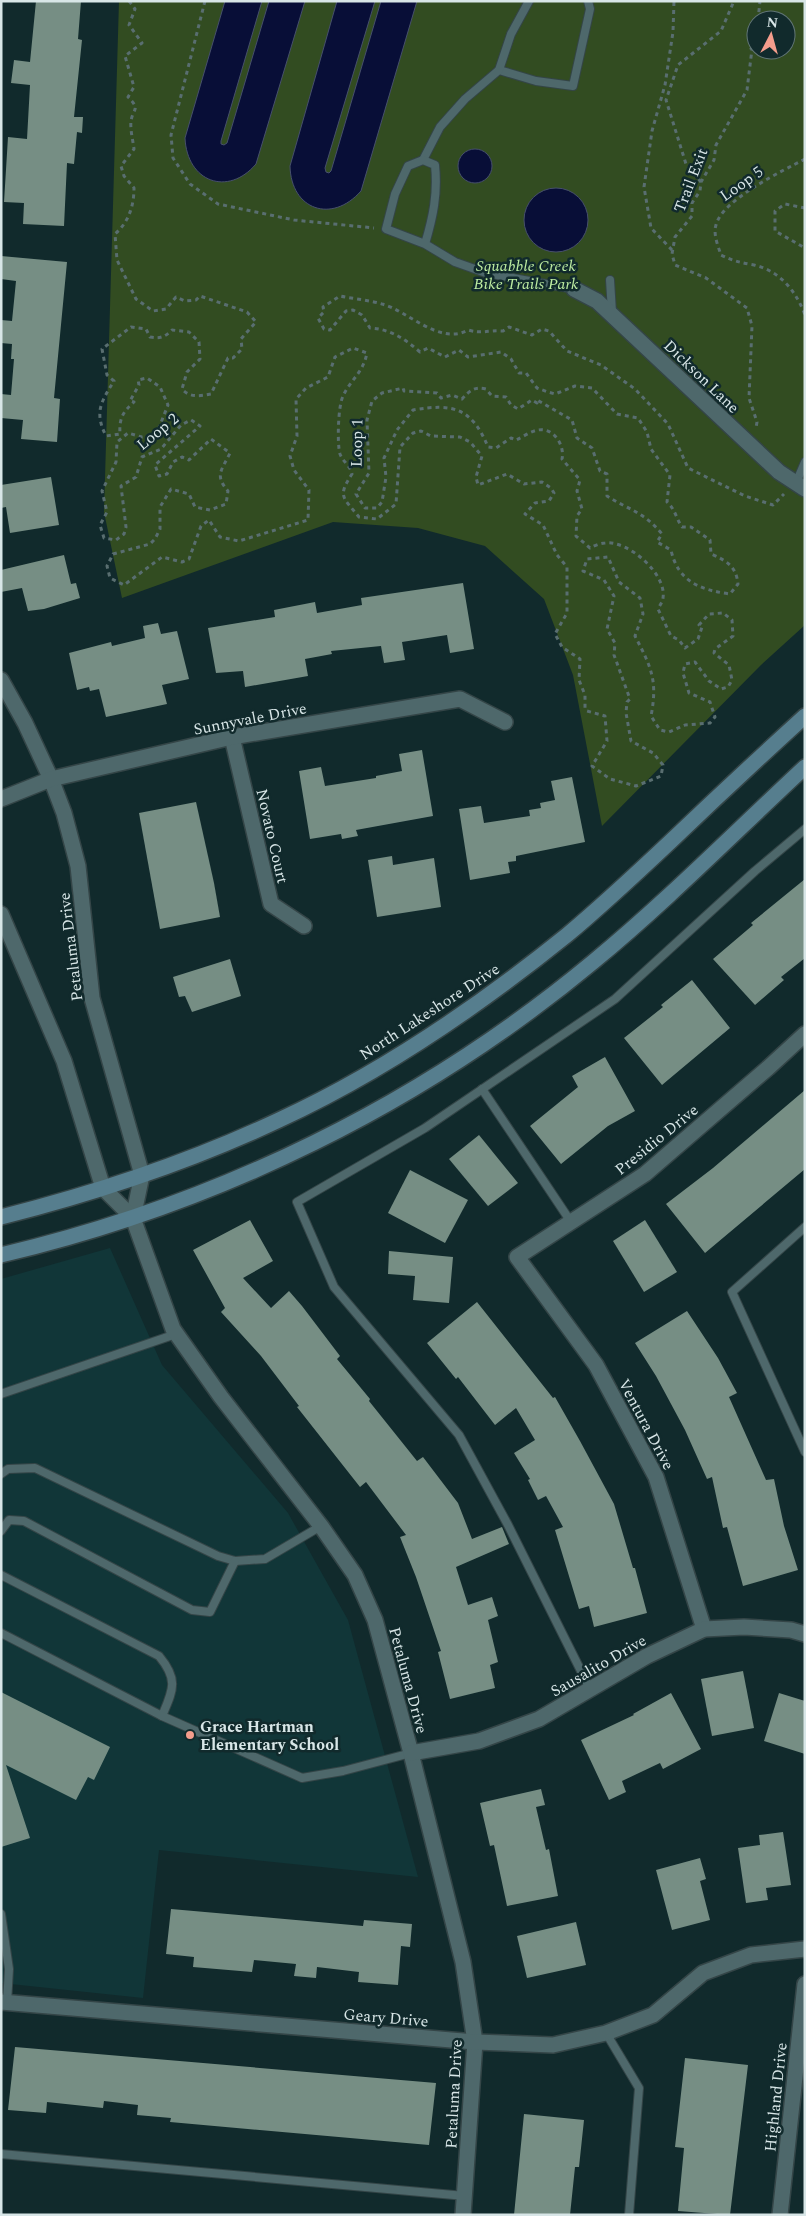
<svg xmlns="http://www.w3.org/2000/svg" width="806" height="2216" font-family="Spectral,serif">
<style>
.built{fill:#113638}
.green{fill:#324c21;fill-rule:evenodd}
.water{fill:#080e37;stroke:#464f6c}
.building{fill:#768e84}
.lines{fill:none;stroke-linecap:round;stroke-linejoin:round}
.lane-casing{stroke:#344547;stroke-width:10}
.street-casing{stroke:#344547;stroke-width:18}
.secondary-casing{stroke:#344547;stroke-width:18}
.path{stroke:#596e70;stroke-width:3;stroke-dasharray:4 4;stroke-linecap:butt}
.lane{stroke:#4e686b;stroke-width:8}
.street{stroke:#4e686b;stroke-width:15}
.secondary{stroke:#567e8e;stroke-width:15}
.poi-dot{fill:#f49d8c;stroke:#112a2c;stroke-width:2}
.labels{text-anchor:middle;stroke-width:5;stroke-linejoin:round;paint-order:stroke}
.street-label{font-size:16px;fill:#d8e6e7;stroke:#112a2c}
.park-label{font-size:16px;font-style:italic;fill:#bdeca1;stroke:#112a2c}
.poi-label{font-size:16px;font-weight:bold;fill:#d8e6e7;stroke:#112a2c;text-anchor:start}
</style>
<rect width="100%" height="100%" fill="#112a2c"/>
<path class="built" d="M110,1248L162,1365L288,1513L348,1620L418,1877L159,1850L143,1998L1,1983V1279Z"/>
<path class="green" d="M119,1H805V625L761,665L602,826L573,675L544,599L485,546L418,528L333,522L122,598L104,512ZM756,20H786V50H756Z"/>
<g class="water">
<path d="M225,1H262L221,141V144L224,145L227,143L269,1H305L256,164C228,197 187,182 185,138Z"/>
<path d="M337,1H375L325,168L326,172L329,173L331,171L381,1H417L361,191C332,224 291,210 290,166Z"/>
<circle cx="475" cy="166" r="17"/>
<circle cx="556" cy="220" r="32"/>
</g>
<g class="building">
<path d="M36,1H81L78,39L82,40L74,117H83L82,133L77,132L74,164L67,163L64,226L23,224L24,203L4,202L8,137L27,139L30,85L11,83L14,60L30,62Z"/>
<path d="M1,256L67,262L54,398L60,399L57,442L21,439L23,420L1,418V394L11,395L14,359H11L12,344L1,343V320L12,321L16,281L1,279Z"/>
<path d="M51,477L59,525L10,533L6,507L1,508V485Z"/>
<path d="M64,555L71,584L76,583L80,598L44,609L28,611L22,588L1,592V570Z"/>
<path d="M463,583L474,649L450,653L447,635L402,642L405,660L384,663L381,646L331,651L332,654L305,659L308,676L245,687L243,671L216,673L208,628L275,617L274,610L315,602L317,613L362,605L361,598Z"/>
<path d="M158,623L161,634L177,631L189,679L162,685L167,704L106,717L99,689L90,691L89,687L77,690L69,653L111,642L112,646L145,638L143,626Z"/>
<path d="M422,750L433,816L356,830L358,836L342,839L341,834L310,839L299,771L321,767L325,786L376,778V776L402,771L399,754Z"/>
<path d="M572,777L585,842L516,856V861L508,862L510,873L470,880L459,809L481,806L484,823L530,816L529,810L541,808L540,803L555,800L551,781Z"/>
<path d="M196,802L214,883L220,917L160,929L139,813Z"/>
<path d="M392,856L393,865L434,858L441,907L377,917L368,860Z"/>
<path d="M805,879V958L781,977L784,980L755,1005L713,959L753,925L751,923Z"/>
<path d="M230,959L241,996L192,1012L185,996L179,997L173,977Z"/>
<path d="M692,980L730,1028L662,1085L624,1038L663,1007L661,1005Z"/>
<path d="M605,1057L635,1111L608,1126L561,1164L530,1126L578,1087L572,1076Z"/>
<path d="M805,1090V1169L705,1253L666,1204L713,1168Z"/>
<path d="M479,1135L518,1183L488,1206L449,1159Z"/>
<path d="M410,1170L468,1200L445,1243L388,1213Z"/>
<path d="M250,1220L273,1261L243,1278L271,1308L289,1291L302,1306L340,1356L337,1359L370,1399L369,1401L417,1461L423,1457L458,1503L472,1539L502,1527L509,1544L456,1567L468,1605L492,1597L498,1616L488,1620L498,1662L490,1665L495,1688L450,1699L438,1652L441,1651L416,1577L400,1537L406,1535L366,1482L360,1487L297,1407L299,1406L261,1356L221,1312L225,1308L193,1250Z"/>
<path d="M645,1220L677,1272L644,1292L613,1241Z"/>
<path d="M389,1251L453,1257L449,1303L413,1300L415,1276L388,1274Z"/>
<path d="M477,1302L553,1398L555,1397L580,1441L614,1504L633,1568H635L647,1613L594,1627L589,1606L579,1609L555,1530L563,1527L546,1496L538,1500L528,1480L530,1479L514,1453L535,1440L516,1408L495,1425L458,1377L456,1379L427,1343Z"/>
<path d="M687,1311L718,1358L737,1393L729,1397L766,1480L774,1479L784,1526L798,1570L743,1586L727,1527L723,1528L712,1477L707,1479L685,1430L656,1376L635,1343Z"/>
<path d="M743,1671L754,1728L712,1736L701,1679Z"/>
<path d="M1,1692L110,1747L94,1780L88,1777L76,1800L6,1765L30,1838L1,1847Z"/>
<path d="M671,1693L701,1749L663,1769L660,1763L622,1781L626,1792L609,1800L581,1740L634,1715L633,1714Z"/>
<path d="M779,1693L805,1701V1754L764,1741Z"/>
<path d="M541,1789L545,1805L536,1807L546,1850L549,1849L558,1896L507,1906L494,1845L490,1846L480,1803Z"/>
<path d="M783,1832L791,1885L766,1888L768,1900L746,1903L738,1848L760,1845L759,1835Z"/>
<path d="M700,1858L706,1879L700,1881L710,1920L672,1930L656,1870Z"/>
<path d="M171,1909L363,1926L364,1920L412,1924L410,1947L401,1946L398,1985L358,1982L359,1972L317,1967L316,1978L294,1976L296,1964L254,1960L252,1972L193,1967L194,1957L166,1954Z"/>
<path d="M576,1922L586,1965L527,1978L517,1936Z"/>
<path d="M15,2047L436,2083L429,2145L170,2122L171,2118L137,2115L138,2105L104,2101L103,2108L47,2102L46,2113L8,2110Z"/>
<path d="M685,2058L748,2065L730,2215L678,2211L684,2148L675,2147Z"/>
<path d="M524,2114L584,2120L579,2167H575L570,2215H514Z"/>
</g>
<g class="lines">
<defs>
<g id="lane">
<path d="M499,70L536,81L573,86L590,9L588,1"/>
<path d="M423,160L440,127L465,99L499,70L511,34L529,1"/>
<path d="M425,244C433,217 438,194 435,165L423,160L408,166L395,194L386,229L425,244L455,262L486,273L574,289"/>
<path d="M610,280L612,312"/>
<path d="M796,483L805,462"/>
<path d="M482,1089L571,1222"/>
<path d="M805,1227L732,1292L805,1452"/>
<path d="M1,1394L176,1334"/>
<path d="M1,1474L8,1469L35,1468L218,1556L235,1561L265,1559L321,1526"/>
<path d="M1,1531L9,1520L24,1521L192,1610L210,1612L235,1561"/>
<path d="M1,1575L159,1656C179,1680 173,1690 162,1716"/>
<path d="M1,1633L162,1716L302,1778L343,1771L411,1753"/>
<path d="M590,1689L508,1525L459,1435L334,1287L297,1202L425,1128L615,999L755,871L805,829"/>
<path d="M1,1914L9,1969L7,2003"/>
<path d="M606,2033L639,2088L629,2215"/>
<path d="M1,2154L465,2196"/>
</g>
<g id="street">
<path d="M574,289L597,301L779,472L805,489"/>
<path d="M1,680L25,723L51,779L64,813L78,866L92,998L142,1175L133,1218"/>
<path d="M232,737L271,904L304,926"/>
<path d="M1,799L51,779L232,737L460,699L505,722"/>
<path d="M1,914L64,1061L103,1188L133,1218L173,1329L221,1397L321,1526L355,1575L375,1620L411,1753L463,1962L475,2042L463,2215"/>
<path d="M704,1629L656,1477L596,1365L517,1257L645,1174L768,1068L805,1034"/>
<path d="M411,1753L479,1741L539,1719L647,1656L704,1629L744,1627L791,1630L805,1634"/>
<path d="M1,2002L475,2042L553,2045L606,2033L653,2015L703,1973L751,1955L805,1949"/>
<path d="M780,2215L805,1984"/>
</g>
<g id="secondary">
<path d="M1,1217C96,1193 190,1162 279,1120C381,1073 479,1006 567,935C603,905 637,873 671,841C715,799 760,757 805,716"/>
<path d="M1,1255C218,1204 422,1104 593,962C667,901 735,832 805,767"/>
</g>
</defs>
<use href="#lane" class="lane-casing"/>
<use href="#street" class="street-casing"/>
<use href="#secondary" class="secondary-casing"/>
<g class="path">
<path d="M129,1L135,9L129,25L142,43L125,56L134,87L128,97C141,110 133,108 131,121C130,129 133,141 134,149L121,166L124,176L134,188C134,205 129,222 115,234L117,260L136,299L153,311L166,309L176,297L185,301L196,300L200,296L247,312L256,322L241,339L242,349L233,358H228L211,394C200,396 190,398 182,389L187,372L200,359L199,342L189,332L172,330C165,337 160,339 150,337L146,329L131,327L102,349L107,375L114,381C101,402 94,412 106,436L120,434C119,418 123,412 134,402L130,401L139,385L138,380L147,378L160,387L168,405L156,435L142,437L128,433L117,442L116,462L102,491L107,512L100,525L104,538L116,540L124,534L126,527L121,486L136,477L142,457L161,449L181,425L191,420L200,426L155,465L159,476L167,474L173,462L182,457L189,460L211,439L230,453C222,470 214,475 228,491L226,504L210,510L195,507L189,494L171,489L160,507V529L155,539L150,544L113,554L107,566L110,578L124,585L162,557L182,562L189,559L201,526L209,520L220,537L239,541L308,520L309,490L294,470L290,456L297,436L296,399L306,388L328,377L335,357L353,348L367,353C363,373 351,379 343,396C338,406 337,444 340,454C343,462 350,465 352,474C337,497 343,497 359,517L377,519L396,504L400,447L413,433L421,431L431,436L460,437L470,442L482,456L476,477L478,485L507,474L524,484L542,482L551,488L554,493L549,501L535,503L525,514L543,525L557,555L567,567V613L555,634L562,647L580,659L579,680L585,695V708L587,711L605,716L607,741L592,766L610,779L636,786L661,776L663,765L653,753L631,741L626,713L627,702L630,699L614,655L615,643L607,629L614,596L604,580L583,571L587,559L608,557L619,582L640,598L643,614L635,636C651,667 658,680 651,716L660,730L669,732L685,725L710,723L715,717L710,702L689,693L683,673L685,664L695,662L709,681L721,689L728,687L732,680L729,665L714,653L715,649L733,636L732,620L723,613L709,614L699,625L702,627L698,639L685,648L679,640L671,636L658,609C660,605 663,601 663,598C667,574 628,540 605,543C600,543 594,546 590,548L576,536L577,516L582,509L577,491L580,480L562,459C565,446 554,427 538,430C531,431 523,437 516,440L511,438L496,448L488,447C472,408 453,403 413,410L397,430L384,458L386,477L382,502L377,508H365L356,494L369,473L367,420L372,401L382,393L403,388L404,391L437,393L441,398L452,395L462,399C469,391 475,386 486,389L492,396L506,397L511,405L518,409L532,400L537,403V400L572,420L577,438L592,448L600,471L607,474V496C629,510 644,512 662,534L657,542L671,550C678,582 701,590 730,594L738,584C736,566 727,561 711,554L710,540L691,527H682C676,518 675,509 667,502L670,475L651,449L647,432L638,418L617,414L592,388L575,386L555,394L548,392L537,388L526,373H519L511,359L501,352L468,357L459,350L445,357L428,348L420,352C405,339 390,329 370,328L362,315L353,310L346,311L330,330L324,329L318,318L324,312L323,307L340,296C354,299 369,300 382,304C408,311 440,346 468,330C482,334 488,330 503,331L509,327L532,335L542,329L549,331L567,351L601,365L635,389L668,424L688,468L745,496L773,505L784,494"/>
<path d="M205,1L171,135L173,158L190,184L218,204L294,220L374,228"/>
<path d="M758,20L760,1"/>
<path d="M756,34L749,47L752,49L747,90L716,145L714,160L701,182L700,191L692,203V216L675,237L672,254L675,265L706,278L747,308L752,326L749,398L757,422L756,428"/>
<path d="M805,159C782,171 722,200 716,225C713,234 718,246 721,255C733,261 742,263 754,265C780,271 796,291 805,315"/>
<path d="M701,182L686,164L666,100L678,65L721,31L734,1"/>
<path d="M805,208L785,204L775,211V231L805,248"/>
<path d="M672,250L651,228L644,187L652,131L665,85L673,32L674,1"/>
</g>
<use href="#lane" class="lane"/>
<use href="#street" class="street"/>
<use href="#secondary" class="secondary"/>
</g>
<circle class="poi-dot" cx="190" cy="1735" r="5"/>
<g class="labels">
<g class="street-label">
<text transform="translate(690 180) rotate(-69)" y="6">Trail Exit</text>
<text transform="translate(741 183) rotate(-35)" y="6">Loop 5</text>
<text transform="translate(702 376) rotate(44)" y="6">Dickson Lane</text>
<text transform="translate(157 431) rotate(-39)" y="6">Loop 2</text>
<text transform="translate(356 443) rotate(-89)" y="6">Loop 1</text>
<text transform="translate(250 718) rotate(-11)" y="6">Sunnyvale Drive</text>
<text transform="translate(273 836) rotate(77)" y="6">Novato Court</text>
<text transform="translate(70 947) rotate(-97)" y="6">Petaluma Drive</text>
<text transform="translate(429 1011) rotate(-33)" y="6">North Lakeshore Drive</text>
<text transform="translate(656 1139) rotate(-39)" y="6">Presidio Drive</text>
<text transform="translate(647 1424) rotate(62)" y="6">Ventura Drive</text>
<text transform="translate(598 1665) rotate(-30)" y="6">Sausalito Drive</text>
<text transform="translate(409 1680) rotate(75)" y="6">Petaluma Drive</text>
<text transform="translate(386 2017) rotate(5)" y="6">Geary Drive</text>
<text transform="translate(453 2094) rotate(-87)" y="6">Petaluma Drive</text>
<text transform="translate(775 2097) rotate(-84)" y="6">Highland Drive</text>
</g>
<g class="park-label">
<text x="526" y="271">Squabble Creek<tspan x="526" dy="18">Bike Trails Park</tspan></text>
</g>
<g class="poi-label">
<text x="200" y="1732">Grace Hartman<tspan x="200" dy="18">Elementary School</tspan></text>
</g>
</g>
<rect width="806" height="2216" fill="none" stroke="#d8e6e7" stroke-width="5"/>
<g transform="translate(771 35) rotate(6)"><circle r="24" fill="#112a2c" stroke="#617577"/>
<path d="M0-4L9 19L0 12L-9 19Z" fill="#f49d8c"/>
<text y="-8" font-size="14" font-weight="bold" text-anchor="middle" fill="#d8e6e7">N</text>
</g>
</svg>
